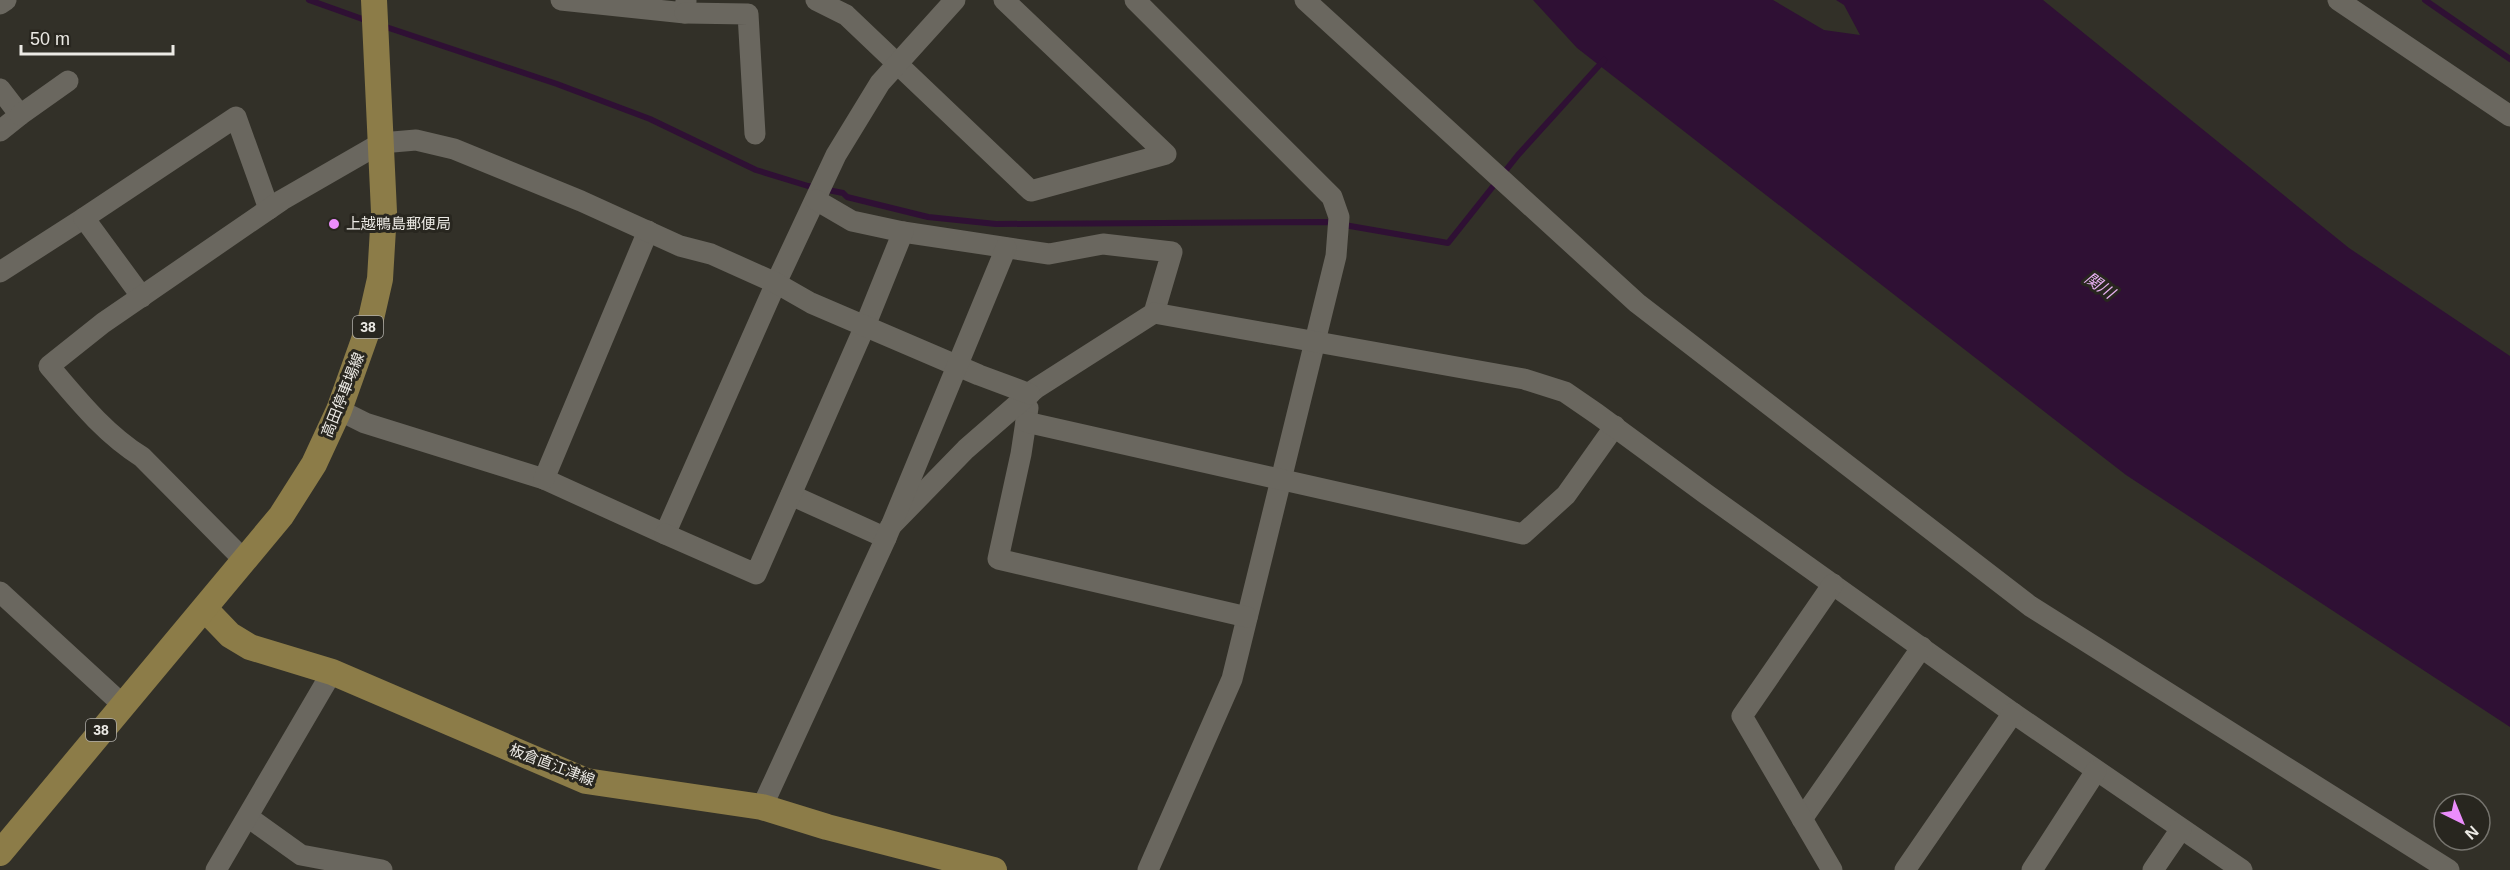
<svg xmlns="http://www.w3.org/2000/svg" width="2510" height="870" font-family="Arial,'Noto Sans JP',sans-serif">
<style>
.water{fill:#2f1034}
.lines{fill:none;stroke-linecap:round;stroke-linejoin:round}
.stream{stroke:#2f1034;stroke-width:6}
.minor{stroke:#6a675f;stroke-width:21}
.major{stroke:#8c7c48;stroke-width:26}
.poi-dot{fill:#eb8dfc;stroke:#28261f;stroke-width:2}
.labels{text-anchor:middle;stroke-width:6;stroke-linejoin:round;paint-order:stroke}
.shield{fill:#28261f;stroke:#b1afaa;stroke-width:1.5}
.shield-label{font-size:14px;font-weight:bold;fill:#eceae5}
.poi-label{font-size:15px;fill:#eceae5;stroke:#28261f;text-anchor:start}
.street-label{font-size:15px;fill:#eceae5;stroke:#28261f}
.water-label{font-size:16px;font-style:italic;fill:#e6b0f0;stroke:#28261f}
</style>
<rect width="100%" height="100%" fill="#323028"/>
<path class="water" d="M1533,0H1773L1824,30L1860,35L1844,5L1836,0H2043L2349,248L2510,356V727L2126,475L1577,48Z"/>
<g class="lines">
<g class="stream">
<path d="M309,0L368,21"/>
<path d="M2425,0L2510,59"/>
<path d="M380,25L557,84L650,119L756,170L808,186L843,193L847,197L928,217L996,224L1327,222L1448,243L1518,155L1604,60"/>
</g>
<g class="minor">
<path d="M561,0L685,13L686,1"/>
<path d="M816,0L846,15L1031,191L1166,154L1004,0"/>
<path d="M1135,0L1332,197L1339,217L1336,256L1232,679L1148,870"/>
<path d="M1305,0L1637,303L2030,606L2449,870"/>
<path d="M2338,0L2510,116"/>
<path d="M0,4L6,0"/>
<path d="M685,13L748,14L755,134"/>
<path d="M0,89L20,115L0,131"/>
<path d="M20,115L68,81"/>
<path d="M903,232L1049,254L1103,244L1172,252L1154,313"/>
<path d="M0,272L84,218"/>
<path d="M142,297L84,218L236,117L269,209"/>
<path d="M1028,408L1021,454L998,559L1247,617"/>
<path d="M339,410L365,423L544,479L665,534L776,283L836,155L880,83L955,0"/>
<path d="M1026,422L1523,534L1566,495L1615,426"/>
<path d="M544,479L648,231"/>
<path d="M791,495L886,538"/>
<path d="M890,527L966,449L1035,389L1154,313L1524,379L1565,392L1597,414L1706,494L2013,713L2242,870"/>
<path d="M665,534L756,574L865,326L903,232L852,221L816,200"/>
<path d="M244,560L142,457C104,433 78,400 49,366L103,323L282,200L381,143L416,140L454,149L581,201L680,246L711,254L776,283L811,303L979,375L1030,394"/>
<path d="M0,592L123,705"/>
<path d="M762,807L886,538L1006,248"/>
<path d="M248,817L301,855L382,870"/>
<path d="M1802,819L1922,647"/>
<path d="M216,870L332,672"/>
<path d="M1832,870L1742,716L1833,584"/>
<path d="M1905,870L2013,713"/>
<path d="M2032,870L2096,771"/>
<path d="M2153,870L2181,829"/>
</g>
<g class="major">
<path d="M205,609L230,635L250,647L332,672L586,781L762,807L827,827L994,870"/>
<path d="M0,853L281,516L314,464L339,410L370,323L380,279L384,212L374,0"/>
</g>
</g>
<circle class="poi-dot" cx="334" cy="224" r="6"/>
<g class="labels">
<g class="shield">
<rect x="353" y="316" width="30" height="22" rx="4.5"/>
<rect x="86" y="719" width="30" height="22" rx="4.5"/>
</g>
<g class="shield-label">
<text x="368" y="332">38</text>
<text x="101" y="735">38</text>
</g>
<g class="poi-label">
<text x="346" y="229">上越鴨島郵便局</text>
</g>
<g class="street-label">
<text transform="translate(343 395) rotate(-68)" y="5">高田停車場線</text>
<text transform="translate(552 765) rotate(21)" y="5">板倉直江津線</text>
</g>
<g class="water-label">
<text transform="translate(2100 285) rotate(35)" y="6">関川</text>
</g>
</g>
<g transform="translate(2462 822) rotate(137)"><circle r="28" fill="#28261f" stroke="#76746e" stroke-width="1.5"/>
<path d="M0-4.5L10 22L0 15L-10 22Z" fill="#eb8dfc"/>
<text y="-9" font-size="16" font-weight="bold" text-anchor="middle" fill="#eceae5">N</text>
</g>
<path d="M21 45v9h152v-9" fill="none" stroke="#eceae5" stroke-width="3"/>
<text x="30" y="45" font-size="18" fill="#eceae5" stroke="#28261f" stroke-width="4.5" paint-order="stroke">50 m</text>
</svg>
